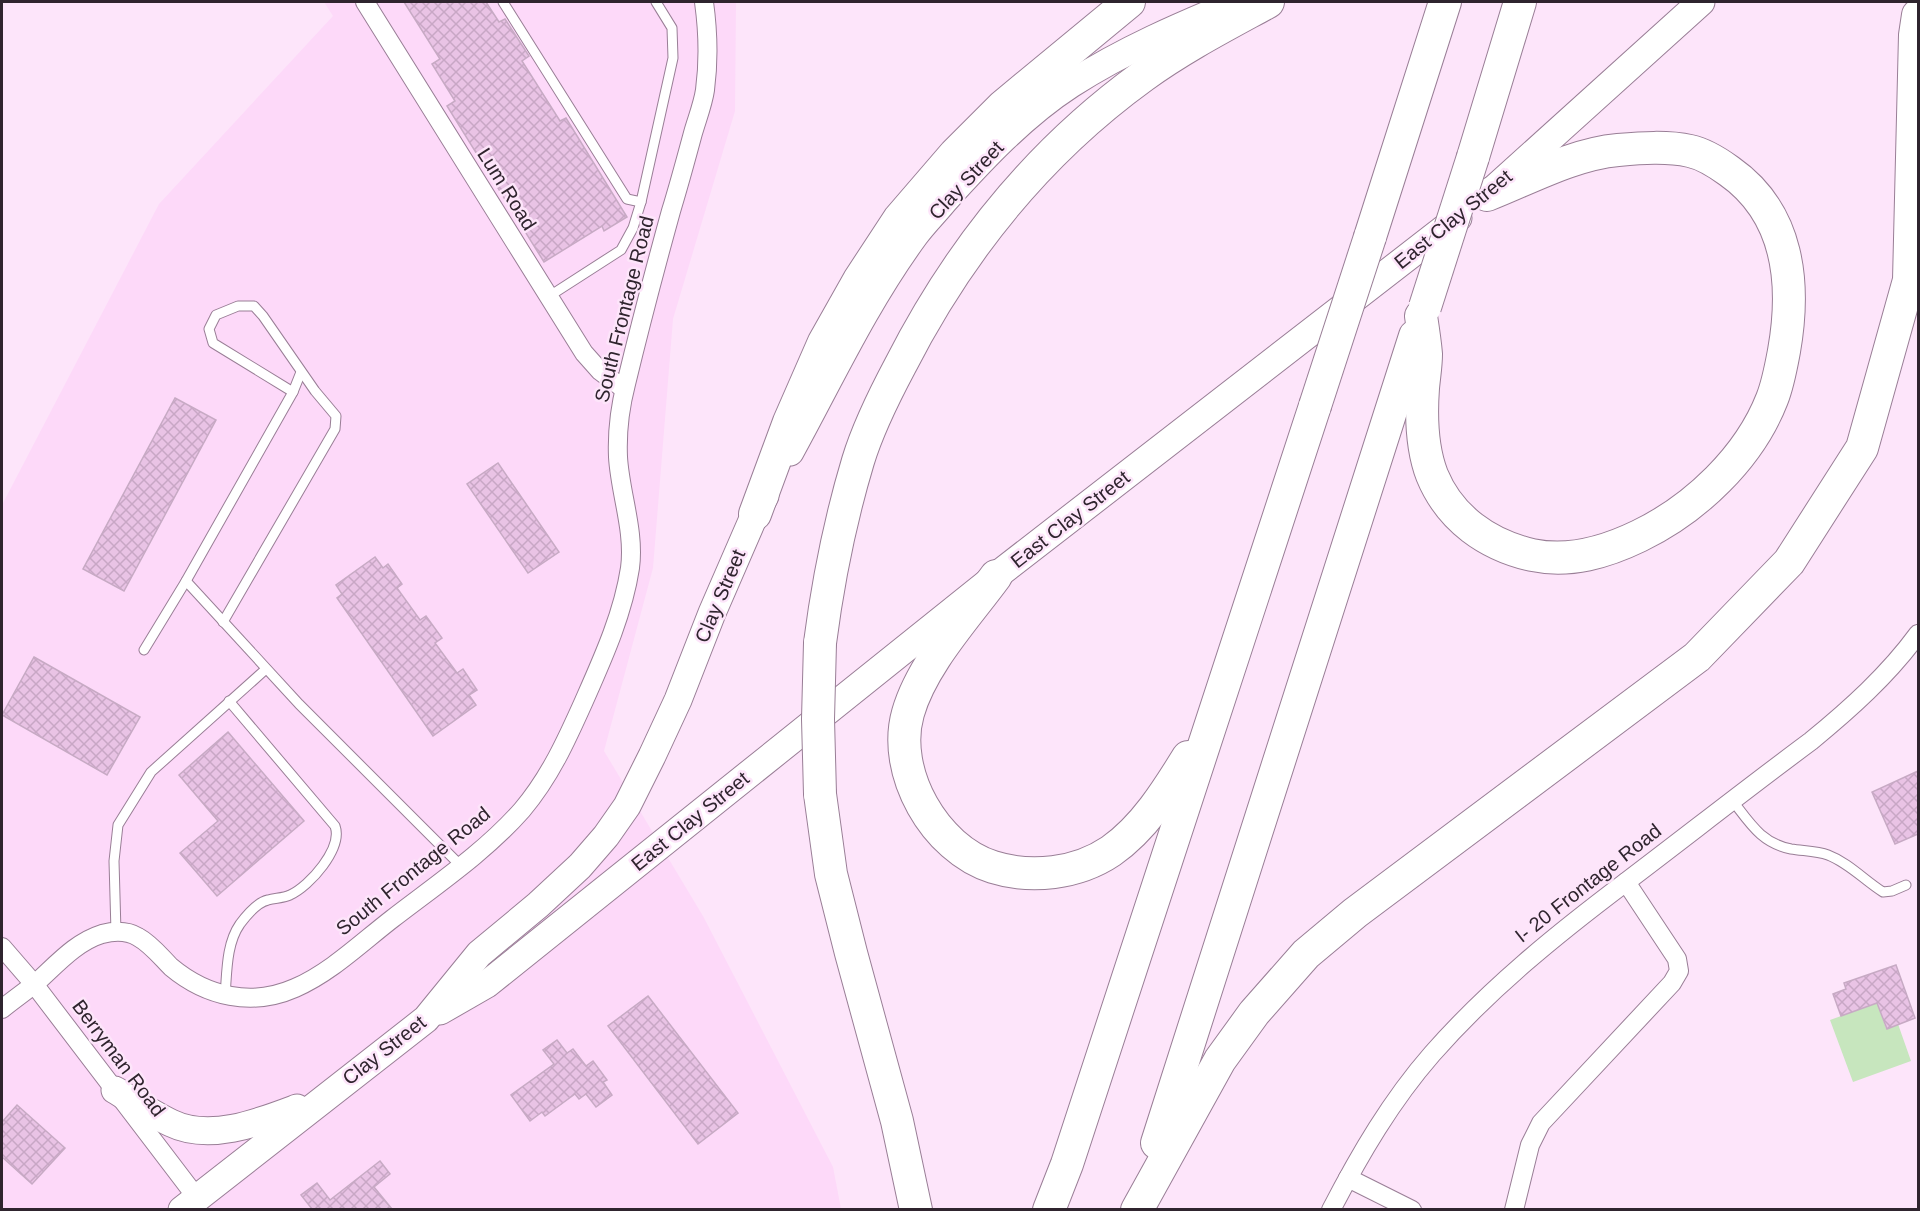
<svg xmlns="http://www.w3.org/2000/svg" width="1920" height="1211" font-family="Helvetica,sans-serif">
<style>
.built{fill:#fdd9f9}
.grass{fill:#c7e6be}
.building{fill:url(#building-cross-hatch);stroke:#c7aac4;stroke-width:1.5}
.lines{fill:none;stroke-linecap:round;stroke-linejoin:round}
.lane-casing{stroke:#997e96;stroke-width:11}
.street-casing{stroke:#997e96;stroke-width:20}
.primary-casing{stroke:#997e96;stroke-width:29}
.highway-casing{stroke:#997e96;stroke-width:34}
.lane{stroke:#fff;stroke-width:9}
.street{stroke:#fff;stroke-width:18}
.primary{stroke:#fff;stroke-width:27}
.highway{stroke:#fff;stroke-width:32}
.highway-bridge-casing{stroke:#997e96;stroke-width:34;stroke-linecap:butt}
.highway-bridge{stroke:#fff;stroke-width:32}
.labels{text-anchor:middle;stroke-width:5;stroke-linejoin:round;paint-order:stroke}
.street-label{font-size:20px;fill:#2f242e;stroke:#fde5fa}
</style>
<defs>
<pattern id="building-cross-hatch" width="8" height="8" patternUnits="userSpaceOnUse" patternTransform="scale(1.5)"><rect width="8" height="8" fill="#e9c3e5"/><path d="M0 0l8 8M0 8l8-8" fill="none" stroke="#c8a7c5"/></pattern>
</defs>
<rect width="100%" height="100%" fill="#fde5fa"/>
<path class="built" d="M324,2H736L735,111L673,319L653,568L604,751L703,916L833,1167L841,1209L2,1210V505L159,204L333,16Z"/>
<path class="grass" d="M1877,1003L1886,1028L1898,1024L1911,1061L1853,1082L1830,1020Z"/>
<g class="building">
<path d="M404,2H486L499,22L505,19L529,56L522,61L560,121L566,118L627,217L604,231L602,226L544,262L447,106L455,101L432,64L440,59Z"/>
<path d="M175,398L216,420L124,591L83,569Z"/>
<path d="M498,463L559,552L528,573L467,484Z"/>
<path d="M375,557L383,568L388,564L402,584L397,588L420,620L426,616L442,638L435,643L457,673L463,669L477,690L469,695L476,705L433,736L337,598L342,594L336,585Z"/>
<path d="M34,657L140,717L107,775L2,715Z"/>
<path d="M228,732L304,821L217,896L180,853L218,821L179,775Z"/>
<path d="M1918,771V834L1895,844L1872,792Z"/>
<path d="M1896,965L1915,1018L1887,1029L1877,1003L1841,1016L1833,994L1846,989L1844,983Z"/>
<path d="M648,996L738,1113L698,1144L608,1026Z"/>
<path d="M557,1040L567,1053L573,1049L586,1066L593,1061L607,1080L603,1082L612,1095L596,1107L586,1094L579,1099L575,1094L545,1116L542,1112L530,1121L511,1095L554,1064L543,1050Z"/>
<path d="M17,1105L65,1148L32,1184L2,1157V1122Z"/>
<path d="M380,1161L390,1174L374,1187L392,1209H312L301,1195L317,1183L330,1200Z"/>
</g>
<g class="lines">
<defs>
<g id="lane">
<path d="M503,2L627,199L641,202"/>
<path d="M548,297L621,250L633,228L641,202L673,58L672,28L656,2"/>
<path d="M186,581L299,704L461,866"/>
<path d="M223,622L335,429L336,416L315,391L263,316L254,306H238L216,315L209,329L213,343L293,392"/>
<path d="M144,650L186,581L293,392L301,372"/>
<path d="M1732,800C1750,823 1761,843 1791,849C1803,851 1817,851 1828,855C1849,863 1864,880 1883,892L1892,891L1906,885"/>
<path d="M116,932L114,861L118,825L151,772L266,669"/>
<path d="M225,996C227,973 226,944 240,924C246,916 258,902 268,900C275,898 284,898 290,895C310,886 343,848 335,826L229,701"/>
</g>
<g id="street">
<path d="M365,2L584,353L600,371L624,389"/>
<path d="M2,947L34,984L197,1198"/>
<path d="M2,1009C13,1000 26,991 37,982C57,964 76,942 102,934C114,931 128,931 138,937C151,944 161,957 171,967C207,997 252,1007 295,988C330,973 361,943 392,919C436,885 485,852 522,810C550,777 567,739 584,701C603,658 623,614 630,568C635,531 620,493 618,457C617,433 620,407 626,384C640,326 655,269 671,211C679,185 686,159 693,133C697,119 703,104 705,90C709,60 708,31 704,2"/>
<path d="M1348,1178L1412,1210"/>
<path d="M1331,1210C1360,1154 1391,1101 1432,1054C1490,988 1557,934 1626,882C1688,835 1749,787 1811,741C1850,709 1888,675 1918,634"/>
<path d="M1514,1210L1530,1145L1541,1123L1672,983L1679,971L1677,959L1626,882"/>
</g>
<g id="primary">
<path d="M1495,188L1701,2"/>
<path d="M790,452C830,379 865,303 915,235C924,223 935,212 944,201C982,159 1023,115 1071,84C1124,50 1180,26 1238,2"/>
<path d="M440,1011L487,984L996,576L1458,218"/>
<path d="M115,1090C133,1101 152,1114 171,1123C210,1142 260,1122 297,1108"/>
<path d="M182,1210L426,1019L479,954L538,905L580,866L606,836L627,806L652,756L678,700L712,613L755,514L765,496"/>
</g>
<g id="highway">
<path d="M1473,157L1520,2"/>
<path d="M1370,237L1445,2"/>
<path d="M1421,316C1423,329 1425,342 1426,354C1426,365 1424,377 1423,388C1421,416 1422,449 1432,475C1450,519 1488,545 1532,555C1570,563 1606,552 1639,536C1695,509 1749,458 1772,399C1778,384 1781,367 1784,351C1796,283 1789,213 1729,171C1718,163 1704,154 1690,151C1667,146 1641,148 1618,150C1573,154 1528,179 1487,195"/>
<path d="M755,514L789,422L824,342L859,280L899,219L955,154L1003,106L1129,2"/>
<path d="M996,576C966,617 922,664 908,713C891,772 935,849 993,867C1031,879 1077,874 1111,851C1144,828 1167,791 1188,757"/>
<path d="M820,643C828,581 840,521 858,461C868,428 884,396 900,366C959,250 1038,152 1143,76C1183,47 1226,25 1268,2"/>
<path d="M820,794L831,874L851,953L897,1121L916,1210"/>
<path d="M1157,1143L1415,336"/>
<path d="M1049,1210L1067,1164L1315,406"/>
<path d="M1137,1210L1220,1060L1254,1013L1306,954L1355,913L1697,657L1789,562L1862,448L1909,280L1915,35L1918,15"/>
</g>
</defs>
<use href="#lane" class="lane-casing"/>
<use href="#street" class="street-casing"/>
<use href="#primary" class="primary-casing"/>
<use href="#highway" class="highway-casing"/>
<use href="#lane" class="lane"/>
<use href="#street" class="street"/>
<use href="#primary" class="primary"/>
<use href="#highway" class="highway"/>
<defs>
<g id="highway-bridge">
<path d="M1425,307L1473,157"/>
<path d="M1315,406L1370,237"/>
<path d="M820,643L818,719L820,794"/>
</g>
</defs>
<use href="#highway-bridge" class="highway-bridge-casing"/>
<use href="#highway-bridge" class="highway-bridge"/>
</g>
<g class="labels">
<g class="street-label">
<text transform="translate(966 180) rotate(-47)" y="7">Clay Street</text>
<text transform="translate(507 189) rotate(58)" y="7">Lum Road</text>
<text transform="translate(1453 219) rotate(-39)" y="7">East Clay Street</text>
<text transform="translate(624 309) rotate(-76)" y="7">South Frontage Road</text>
<text transform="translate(1070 519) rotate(-38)" y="7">East Clay Street</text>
<text transform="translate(720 596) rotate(-67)" y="7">Clay Street</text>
<text transform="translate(690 821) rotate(-39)" y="7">East Clay Street</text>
<text transform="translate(413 871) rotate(-39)" y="7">South Frontage Road</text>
<text transform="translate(1588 883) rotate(-38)" y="7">I- 20 Frontage Road</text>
<text transform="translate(384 1050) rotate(-38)" y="7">Clay Street</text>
<text transform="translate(119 1058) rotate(53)" y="7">Berryman Road</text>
</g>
</g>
<rect width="1920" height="1211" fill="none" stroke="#2f242e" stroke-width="6"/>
</svg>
